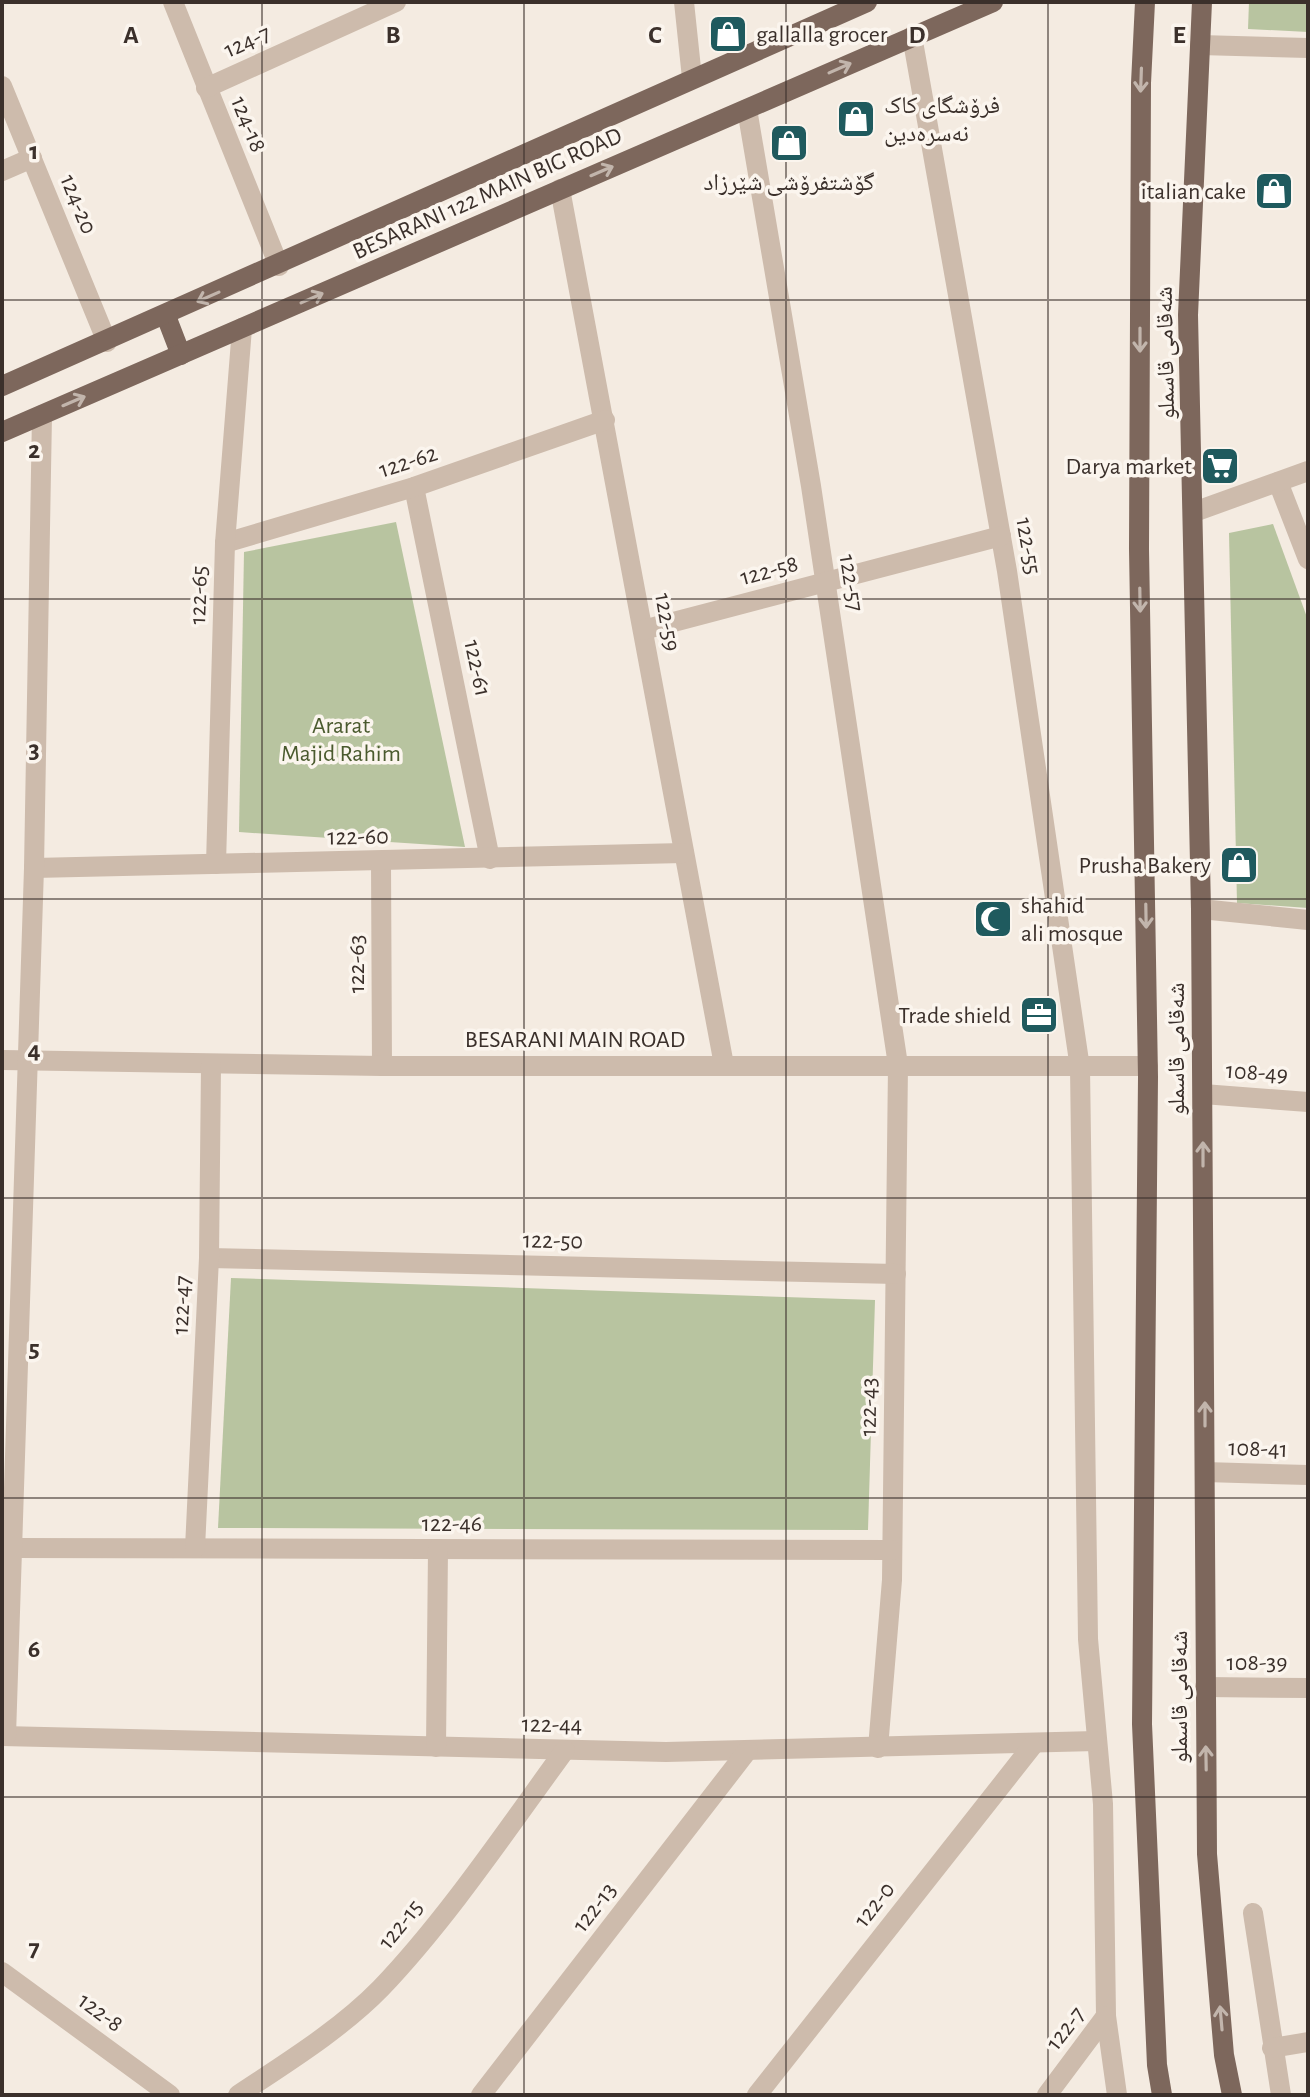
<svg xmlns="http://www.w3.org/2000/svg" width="1310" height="2097" font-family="'Alegreya Sans','Noto Naskh Arabic',sans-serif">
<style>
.green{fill:#b8c4a0}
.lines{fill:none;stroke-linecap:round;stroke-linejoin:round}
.minor{stroke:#cdbbac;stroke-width:20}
.major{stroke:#7d675c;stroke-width:20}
.oneway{stroke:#c2b5ac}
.grid{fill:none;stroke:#3b302b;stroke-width:2;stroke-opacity:0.55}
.labels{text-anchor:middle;stroke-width:7;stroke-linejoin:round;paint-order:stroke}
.poi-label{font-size:24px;fill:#3b302b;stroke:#fbf5ee;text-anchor:end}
.street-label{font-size:24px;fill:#3b302b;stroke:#fbf5ee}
.park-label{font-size:24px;fill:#4a5a2e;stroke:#fbf5ee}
.grid-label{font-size:26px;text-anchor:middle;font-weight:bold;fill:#3b302b;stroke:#fbf5ee;stroke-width:7;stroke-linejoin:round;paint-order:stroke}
</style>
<rect width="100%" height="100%" fill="#f4ebe1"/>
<g class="green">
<path d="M1249,2H1308V32L1248,29Z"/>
<path d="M396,522L465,847L239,832L244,552Z"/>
<path d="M1273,524L1308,620V908L1237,903L1229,533Z"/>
<path d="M231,1278L875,1300L868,1530L218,1528Z"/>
</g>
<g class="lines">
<g class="minor">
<path d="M173,2L279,266"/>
<path d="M684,2L692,78"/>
<path d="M912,36L1007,571L1080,1068L1088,1639L1103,1804L1106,2016L1117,2095"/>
<path d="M1200,45L1308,48"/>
<path d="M2,86L107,342"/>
<path d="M206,88L396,2"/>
<path d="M747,109L811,486L898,1065L892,1580L878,1748"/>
<path d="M2,171L32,158"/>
<path d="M560,189L724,1065"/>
<path d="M1278,482L1308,559"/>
<path d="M414,487L490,859"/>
<path d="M1194,512L1308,471"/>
<path d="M225,543L414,487L605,420"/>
<path d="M643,630L1001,536"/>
<path d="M381,862L382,1066"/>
<path d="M216,864L225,543L242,328"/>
<path d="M34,868L684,853"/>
<path d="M1201,909L1308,920"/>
<path d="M2,1060L382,1066H1148"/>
<path d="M1203,1094L1308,1102"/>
<path d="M209,1258L896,1274"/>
<path d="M1205,1472L1308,1475"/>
<path d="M13,1548L892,1550"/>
<path d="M195,1548L209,1258L211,1065"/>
<path d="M1205,1687L1308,1688"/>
<path d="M2,1736L666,1752L1096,1741"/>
<path d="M6,1736L34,868L42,415"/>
<path d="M436,1747L438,1549"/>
<path d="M1253,1913L1281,2095"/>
<path d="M2,1972L170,2095"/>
<path d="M1272,2048L1308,2042"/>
<path d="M238,2095C286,2063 340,2030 381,1988C447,1919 508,1828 565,1750"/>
<path d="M481,2095L748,1750"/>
<path d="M757,2095L1033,1745"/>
<path d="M1047,2095L1106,2016"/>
</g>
<g class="major">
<path d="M1145,2L1141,83L1139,549L1148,1077L1142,1724L1157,2065L1162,2095"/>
<path d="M1202,2L1188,315L1201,909L1207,1854L1224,2055L1232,2095"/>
<path d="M166,316L181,355"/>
<path d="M2,386L867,2"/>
<path d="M2,432L993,2"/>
</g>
</g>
<defs><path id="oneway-shaft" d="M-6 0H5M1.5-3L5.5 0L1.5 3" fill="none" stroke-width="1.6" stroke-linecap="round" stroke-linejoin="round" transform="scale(2)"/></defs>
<g class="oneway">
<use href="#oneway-shaft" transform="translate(840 68) rotate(-24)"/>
<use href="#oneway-shaft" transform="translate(1141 80) rotate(92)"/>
<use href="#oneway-shaft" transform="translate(602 171) rotate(-23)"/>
<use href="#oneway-shaft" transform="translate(208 297) rotate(156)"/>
<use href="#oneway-shaft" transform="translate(312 298) rotate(-24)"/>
<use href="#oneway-shaft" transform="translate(1140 340) rotate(90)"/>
<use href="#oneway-shaft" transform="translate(74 401) rotate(-23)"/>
<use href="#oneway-shaft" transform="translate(1140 600) rotate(89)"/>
<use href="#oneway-shaft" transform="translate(1146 916) rotate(89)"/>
<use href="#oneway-shaft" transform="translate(1203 1154) rotate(-90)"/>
<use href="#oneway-shaft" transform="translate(1205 1414) rotate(-90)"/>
<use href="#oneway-shaft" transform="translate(1206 1758) rotate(-91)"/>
<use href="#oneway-shaft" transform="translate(1221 2018) rotate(-95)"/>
</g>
<path class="grid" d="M262,2V2095M524,2V2095M786,2V2095M1048,2V2095M2,300H1308M2,599H1308M2,899H1308M2,1198H1308M2,1498H1308M2,1797H1308"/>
<defs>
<symbol id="shop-square" viewBox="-11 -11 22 22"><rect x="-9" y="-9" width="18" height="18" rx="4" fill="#1f5a5e" stroke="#fbf5ee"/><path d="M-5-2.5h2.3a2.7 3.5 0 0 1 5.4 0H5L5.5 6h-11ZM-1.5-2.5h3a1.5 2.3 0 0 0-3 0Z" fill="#fff"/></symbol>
<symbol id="supermarket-square" viewBox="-11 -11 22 22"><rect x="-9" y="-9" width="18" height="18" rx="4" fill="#1f5a5e" stroke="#fbf5ee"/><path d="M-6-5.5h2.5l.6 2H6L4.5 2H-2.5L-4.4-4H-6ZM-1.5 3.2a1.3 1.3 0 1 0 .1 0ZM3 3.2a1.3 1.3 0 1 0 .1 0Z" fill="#fff"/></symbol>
<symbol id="mosque-square" viewBox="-11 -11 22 22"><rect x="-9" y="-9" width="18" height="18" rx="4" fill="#1f5a5e" stroke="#fbf5ee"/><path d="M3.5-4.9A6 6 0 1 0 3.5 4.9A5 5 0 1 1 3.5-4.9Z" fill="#fff"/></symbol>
<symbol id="office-square" viewBox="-11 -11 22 22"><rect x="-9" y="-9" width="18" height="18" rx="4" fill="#1f5a5e" stroke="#fbf5ee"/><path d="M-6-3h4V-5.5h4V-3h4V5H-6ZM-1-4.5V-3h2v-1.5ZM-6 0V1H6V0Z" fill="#fff"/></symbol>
</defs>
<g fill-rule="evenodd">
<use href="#shop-square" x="706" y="12" width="44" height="44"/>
<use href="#shop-square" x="834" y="97" width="44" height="44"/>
<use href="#shop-square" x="767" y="121" width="44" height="44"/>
<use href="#shop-square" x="1252" y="169" width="44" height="44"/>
<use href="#supermarket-square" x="1198" y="444" width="44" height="44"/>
<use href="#shop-square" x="1217" y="843" width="44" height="44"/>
<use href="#mosque-square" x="971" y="897" width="44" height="44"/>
<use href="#office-square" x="1017" y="993" width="44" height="44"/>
</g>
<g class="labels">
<g class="poi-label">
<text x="756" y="42" text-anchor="start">gallalla grocer</text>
<text x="884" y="113" text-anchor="start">فرۆشگای کاک<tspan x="884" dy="28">نەسرەدین</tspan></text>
<text x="789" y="190" text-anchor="middle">گۆشتفرۆشی شێرزاد</text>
<text x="1246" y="199">italian cake</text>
<text x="1192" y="474">Darya market</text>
<text x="1211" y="873">Prusha Bakery</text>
<text x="1021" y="913" text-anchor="start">shahid<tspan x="1021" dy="28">ali mosque</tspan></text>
<text x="1011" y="1023">Trade shield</text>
</g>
<g class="street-label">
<text transform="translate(247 41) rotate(-24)" y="8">124-7</text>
<text transform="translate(249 124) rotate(68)" y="8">124-18</text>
<text transform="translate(487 193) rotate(-24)" y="8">BESARANI 122 MAIN BIG ROAD</text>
<text transform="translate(79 204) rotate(68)" y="8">124-20</text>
<text transform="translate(1165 353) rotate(-91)" y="8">شەقامی قاسملو</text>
<text transform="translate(408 461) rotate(-18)" y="8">122-62</text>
<text transform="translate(1029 546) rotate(80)" y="8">122-55</text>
<text transform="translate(769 570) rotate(-15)" y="8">122-58</text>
<text transform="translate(852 583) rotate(81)" y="8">122-57</text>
<text transform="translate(198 595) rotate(-88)" y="8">122-65</text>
<text transform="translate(668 622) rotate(80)" y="8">122-59</text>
<text transform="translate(478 668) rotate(78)" y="8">122-61</text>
<text transform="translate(358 836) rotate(-1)" y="8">122-60</text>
<text transform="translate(356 964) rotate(-90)" y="8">122-63</text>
<text x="575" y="1047">BESARANI MAIN ROAD</text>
<text transform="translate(1176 1049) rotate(-90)" y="8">شەقامی قاسملو</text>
<text transform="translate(1257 1072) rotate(4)" y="8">108-49</text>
<text transform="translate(553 1240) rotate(1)" y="8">122-50</text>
<text transform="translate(181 1305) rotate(-87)" y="8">122-47</text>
<text transform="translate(868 1407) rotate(-89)" y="8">122-43</text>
<text transform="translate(1258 1448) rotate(2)" y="8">108-41</text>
<text x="452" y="1531">122-46</text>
<text x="1257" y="1670">108-39</text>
<text transform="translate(1179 1697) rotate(-90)" y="8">شەقامی قاسملو</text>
<text transform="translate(552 1724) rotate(1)" y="8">122-44</text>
<text transform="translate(874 1904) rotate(-52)" y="8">122-0</text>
<text transform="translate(594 1907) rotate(-52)" y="8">122-13</text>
<text transform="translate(400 1924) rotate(-51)" y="8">122-15</text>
<text transform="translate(101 2012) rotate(36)" y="8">122-8</text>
<text transform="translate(1065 2028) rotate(-52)" y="8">122-7</text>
</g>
<g class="park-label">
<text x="341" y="733">Ararat<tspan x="341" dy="28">Majid Rahim</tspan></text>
</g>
</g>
<g class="grid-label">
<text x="131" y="43">A</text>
<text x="393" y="43">B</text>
<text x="655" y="43">C</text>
<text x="917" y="43">D</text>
<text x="1179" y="43">E</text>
<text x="34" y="159">1</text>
<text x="34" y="458">2</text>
<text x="34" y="758">3</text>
<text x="34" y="1058">4</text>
<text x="34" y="1357">5</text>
<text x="34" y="1657">6</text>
<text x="34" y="1956">7</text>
</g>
<rect width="1310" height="2097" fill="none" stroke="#3b302b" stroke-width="8"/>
</svg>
